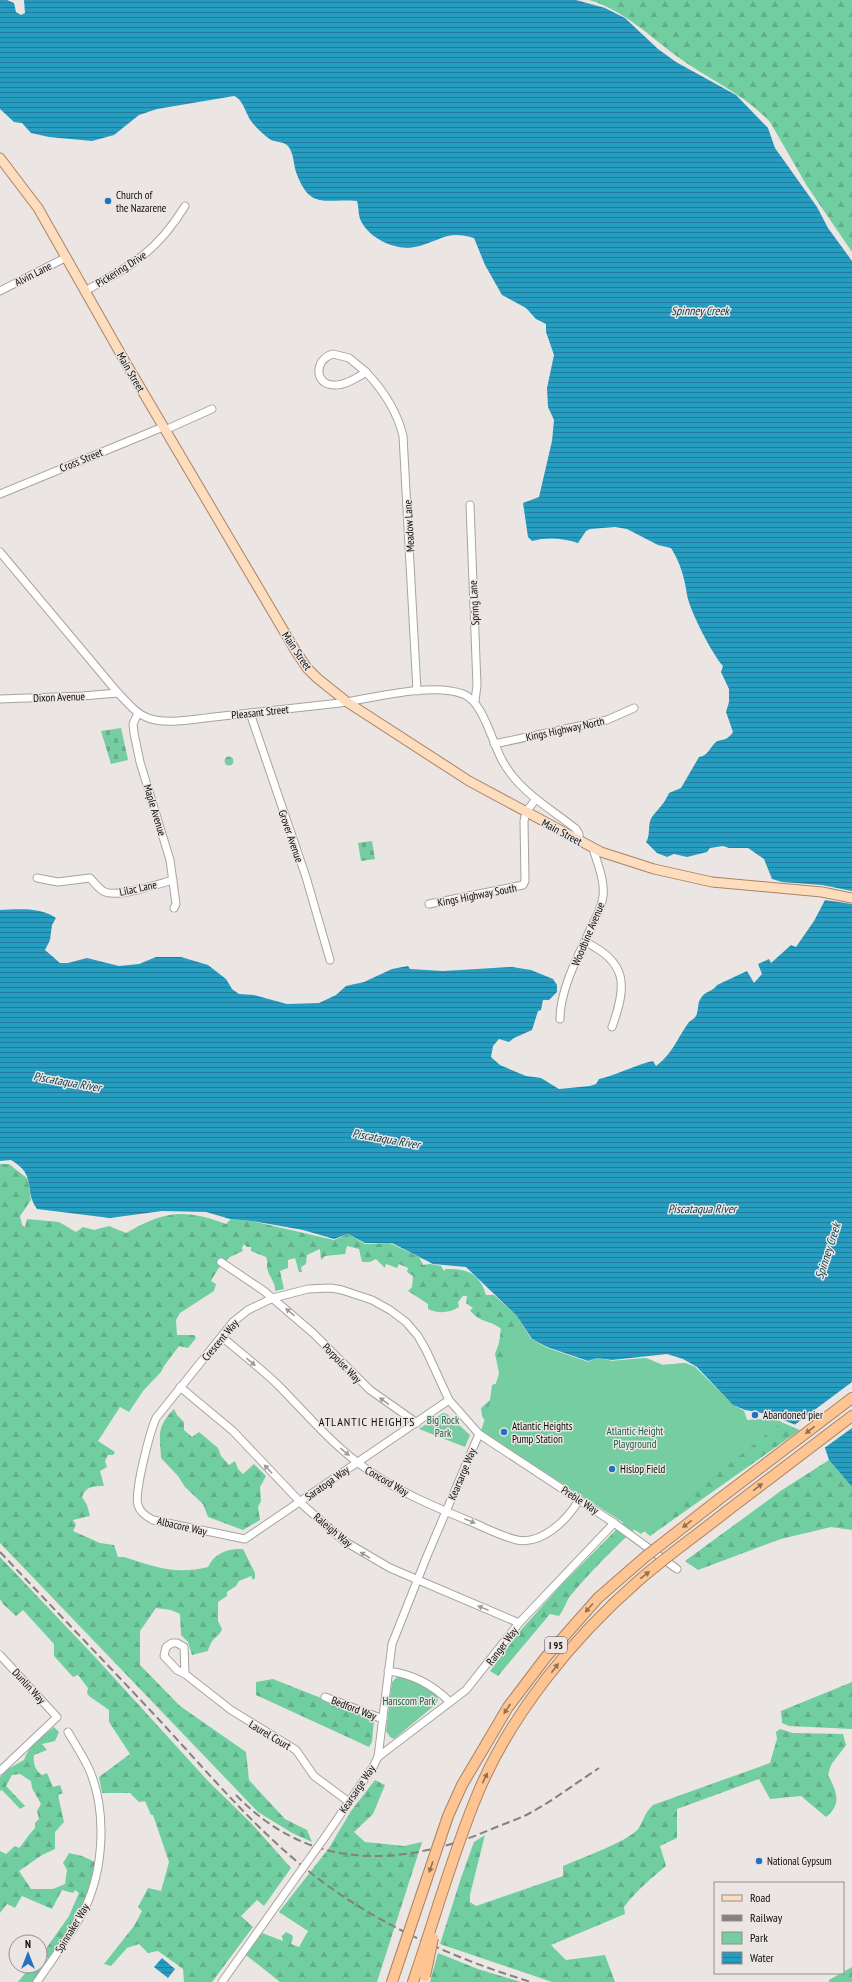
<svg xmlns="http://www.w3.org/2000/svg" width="852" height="1982" font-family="'PT Sans Narrow',sans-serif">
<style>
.forest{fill:url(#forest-firs)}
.cemetery{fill:url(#cemetery-stones)}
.green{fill:#77cda2}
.water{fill:url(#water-rules)}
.pier{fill:#ebe6e3}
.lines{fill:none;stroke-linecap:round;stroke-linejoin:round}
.minor-casing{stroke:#a8a3a1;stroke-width:9}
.major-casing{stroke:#aa8363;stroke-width:11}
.highway-casing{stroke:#aa8363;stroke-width:12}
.minor{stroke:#fff;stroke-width:7}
.major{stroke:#fedcbe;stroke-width:9}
.highway{stroke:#fec492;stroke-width:10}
.rail{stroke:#84817f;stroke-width:2;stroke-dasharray:8 4;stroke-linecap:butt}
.minor-bridge-casing{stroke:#a8a3a1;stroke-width:9;stroke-linecap:butt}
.highway-bridge-casing{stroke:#aa8363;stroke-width:12;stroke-linecap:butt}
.minor-bridge{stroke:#fff;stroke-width:7}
.highway-bridge{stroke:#fec492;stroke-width:10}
.oneway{fill:#9e9d9d}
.oneway2{fill:#927155}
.poi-dot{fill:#2371c0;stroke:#ebe6e3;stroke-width:1.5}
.labels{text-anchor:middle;stroke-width:3;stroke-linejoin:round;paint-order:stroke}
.shield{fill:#ebe6e3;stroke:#504d4c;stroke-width:1}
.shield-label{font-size:10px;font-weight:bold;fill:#0d0b0b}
.poi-label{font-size:11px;fill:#0d0b0b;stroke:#ebe6e3;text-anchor:start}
.street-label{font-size:11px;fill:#0d0b0b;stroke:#ebe6e3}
.park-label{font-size:11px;fill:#1b6143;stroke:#ebe6e3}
.water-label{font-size:12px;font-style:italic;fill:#0c3d4d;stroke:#ebe6e3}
.neighbourhood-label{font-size:12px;letter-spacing:1px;fill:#0d0b0b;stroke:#ebe6e3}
</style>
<defs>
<pattern id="forest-firs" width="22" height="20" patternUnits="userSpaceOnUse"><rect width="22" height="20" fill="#71cea1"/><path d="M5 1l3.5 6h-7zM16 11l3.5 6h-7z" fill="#61b089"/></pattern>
<pattern id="cemetery-stones" width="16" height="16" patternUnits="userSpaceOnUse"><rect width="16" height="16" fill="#77cda2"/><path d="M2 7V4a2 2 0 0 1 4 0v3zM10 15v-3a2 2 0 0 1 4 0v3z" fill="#66af8a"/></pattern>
<pattern id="water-rules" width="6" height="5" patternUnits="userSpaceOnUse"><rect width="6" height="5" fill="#279cc1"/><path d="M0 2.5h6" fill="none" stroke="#207d9b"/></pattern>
</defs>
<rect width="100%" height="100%" fill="#ebe6e3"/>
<g class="forest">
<path d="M589,0H852V252L807,186L770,122C744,94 708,79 678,57C649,36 624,10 589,0Z"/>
<path d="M0,1164H9L28,1179L31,1200L20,1216L22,1225L25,1227L27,1219L59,1222L76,1232L83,1227L94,1230L109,1226L126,1233C163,1211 185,1208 226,1224L231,1219L252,1221L334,1240L348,1234L365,1244L390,1243L396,1246L419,1257L423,1265L430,1264L441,1266L444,1271L446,1269C467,1268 480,1274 486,1295H494L517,1316L531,1339L547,1348L588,1362L597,1358L612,1361L646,1358L663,1365L685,1363L695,1367L733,1405L744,1411L747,1420L774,1419L800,1430L650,1536L638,1526C614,1548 592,1570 571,1595C566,1601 565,1608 559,1616L550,1614L498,1676L490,1671L521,1630L561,1585L644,1502L488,1425L482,1416L481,1408L490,1400L492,1385L501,1382L495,1354L499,1343L501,1329C490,1319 480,1324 470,1310L473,1308L466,1303L467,1296H463L458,1302L459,1307C449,1313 439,1314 428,1309V1304L408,1291L412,1287L413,1276L407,1272L408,1268L399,1264L397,1268L386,1264L385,1268L376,1259L370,1262H362L359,1249L347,1246L345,1254L325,1256L321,1260L320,1249L307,1255L306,1264L301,1267L302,1272H299L295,1258L288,1260V1268L280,1271L284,1289L275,1291C276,1282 268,1276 267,1267C267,1263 268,1261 266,1257L251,1251V1247H247L244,1244L242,1248L243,1251L230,1257L218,1269L211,1281L216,1284L214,1291L180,1313L176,1320L177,1335H194L196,1338L188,1348L179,1346L164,1366L161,1372L143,1391L129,1412L120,1407L98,1441L115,1452L113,1455H108L105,1461L107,1467L100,1471L104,1486C93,1486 86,1486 82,1497L87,1505L90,1516L73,1520L76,1525L73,1531L100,1543L114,1545L118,1557H124C154,1567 177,1575 208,1567C214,1553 229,1548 243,1549L255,1573V1578L253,1580L251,1576L239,1581L236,1586L227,1592V1596L218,1602V1621L222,1629C219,1638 212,1636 208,1651L192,1655L188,1642L181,1635L180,1614L171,1610L156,1608L140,1631V1665L180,1706L246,1752L249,1780L285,1819L307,1830L312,1842L292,1833L258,1812L0,1543Z"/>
<path d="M174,1409L177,1415L184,1422V1430L192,1437L199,1432L218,1448L221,1456L229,1465L235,1461L238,1469L243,1474L254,1464L266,1476L260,1487L261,1501L258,1507L260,1520L243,1530L208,1517L203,1504L185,1487L178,1476L161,1458C160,1433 156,1428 174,1409Z"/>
<path d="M829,1460L852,1487V1530L831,1527L781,1539L698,1570L685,1561L782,1490Z"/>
<path d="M0,1557L96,1658L208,1781L252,1824L291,1868L264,1906L257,1900L241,1916L253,1927L212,1982H184L183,1969L158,1951L148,1953L139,1944L127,1948L111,1966L104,1964L134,1926L142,1911L138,1907L148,1888L161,1891L169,1862L153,1815H151L145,1801L139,1802L130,1793H102L99,1777L130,1754L109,1722V1710L89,1696L87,1693L88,1688L78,1675L73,1677L54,1656V1644L23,1610L16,1616L3,1604L0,1599Z"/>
<path d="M273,1679L374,1719L372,1742L369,1747L256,1695V1682Z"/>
<path d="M852,1682V1729L789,1726L782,1723L781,1711Z"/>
<path d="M54,1727L59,1732L55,1741L42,1744L47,1750L34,1755C33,1763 35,1771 42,1775L47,1773L53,1787L60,1785L63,1793L58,1795L64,1822L55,1832V1849L42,1855L19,1871L31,1889H53L65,1884L67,1870L63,1863L69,1853L82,1856L95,1862C93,1898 69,1929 49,1958L45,1957L43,1953L69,1916L79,1893L75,1890L73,1893L62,1890L52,1909L22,1896L15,1908L7,1904L0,1913V1851L6,1854L15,1846L19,1848C24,1843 28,1835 35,1828V1823L39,1819L37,1811L41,1804L32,1788L31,1781L20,1774L12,1775L6,1786L25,1806L20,1809L2,1790L0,1791V1777L8,1769L24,1760C28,1746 43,1736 54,1727Z"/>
<path d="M780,1729L793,1733L843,1734L846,1745L831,1765L828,1775C837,1792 842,1804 826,1817L801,1796L770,1799L759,1779L677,1809V1838L660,1846L666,1866C650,1879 636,1891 624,1907L625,1914L551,1945L566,1960L605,1955L615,1982H552L440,1944L461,1878L474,1842L485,1835L470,1895V1902L476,1906L563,1876V1866C581,1858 627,1842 638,1829C644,1821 644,1813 653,1805L770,1763L777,1739L776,1732Z"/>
<path d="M375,1780L385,1785L373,1814L354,1832L365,1842L404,1846L422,1842L377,1982H280L246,1955L262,1933L283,1941L282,1936L286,1932L292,1935L293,1938L291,1944L299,1947L308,1931L279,1912L329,1848L351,1811Z"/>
<path d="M438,1953L478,1969L521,1982H430Z"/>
<path d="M40,1960V1972L34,1982H18L31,1966H40Z"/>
<path d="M852,1967V1982H829V1980Z"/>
</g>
<g class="cemetery">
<path d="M121,728L128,760L111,764L101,731Z"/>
<circle cx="229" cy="761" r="4.5"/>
<path d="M372,841L375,859L361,861L358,843Z"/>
</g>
<g class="green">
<path d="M517,1316L531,1339L547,1348L588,1362L597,1358L612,1361L646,1358L662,1365L685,1363L695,1367L733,1405L744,1411L747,1420L774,1419L782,1422L641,1534L481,1431Z"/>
<path d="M443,1413L447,1414L470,1435L465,1447L419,1429Z"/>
<path d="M397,1677C408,1676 437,1689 438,1700L435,1705L394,1739L390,1737L386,1731L392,1682Z"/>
</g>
<g class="water">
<path d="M0,0H7L14,3L16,12L21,15L25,13L24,0H576L605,8L625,18L658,49L676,62L736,95L768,128L775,148L817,207L828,228L852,261V891L822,885L782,882L772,879L764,859L748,848H729L723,846L710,848L707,852L687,857L674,854L667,857L657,853L646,842C651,835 647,824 652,817C658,809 665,803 669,793L681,788L699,757C707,757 710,747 716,742C723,738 726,742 733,732L726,712L729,702V689L721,672L723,666C712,654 690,611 687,595C685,579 680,562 671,548L658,545L627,529L615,527L590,529L586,531L578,543C562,538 548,537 532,541L528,537L523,503L539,497L552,441L554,420L548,407L547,388L554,355L546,332V324L536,319L526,308L502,295L485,265L474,238C447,229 439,242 415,247C395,251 368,238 360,219C358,213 359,207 357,201C325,198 310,211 296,172C293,162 294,154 288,146C285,142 276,142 271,140C264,135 256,128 251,121C246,114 243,99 234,96L157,109L139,115L114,135L92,141L49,137L31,133L22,123L14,122L0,109Z"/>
<path d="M825,900L852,904V1487L829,1460L823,1442L798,1426L769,1414L745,1410L733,1405L697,1367L683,1359L667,1354L612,1360L597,1358L588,1361L547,1347L532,1339L517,1316L466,1267L433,1264L392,1243H365L348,1234L334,1239L303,1230L252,1221L230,1219L206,1212L162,1211L110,1218L37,1209C23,1189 38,1176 11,1160L0,1161V910C17,909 42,907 56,918L52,925L50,940L45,950L60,963H68L87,958L119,966L139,964L156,957H181L208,965L226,979L232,989L239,994L254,995L287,1004L319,1003L336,995L346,986L364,982L392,969L408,966L410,969L443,971L512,967L531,970L553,979L557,985V992L549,1000H543L541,1010L538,1011L532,1030L514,1038L509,1042L499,1039L493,1046L491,1057L500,1065L514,1071L526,1076L541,1078L559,1089L590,1086L596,1084L599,1079C618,1075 634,1065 653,1061L656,1066C671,1056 678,1037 689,1022C691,1020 694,1019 696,1016C699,1010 697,1003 701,998C705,991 714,991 717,985L747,971L754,983L762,974L758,964L769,959L771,963L791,945L796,947L814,921Z"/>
<path d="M162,1958L175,1969L168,1978L154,1967Z"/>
</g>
<path class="pier" d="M852,1382V1428L823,1449L821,1443L793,1426Z"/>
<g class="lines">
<defs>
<g id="minor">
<path d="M0,291L67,257"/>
<path d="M85,291C131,266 157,252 185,206"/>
<path d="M333,354L349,358L366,372C357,378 344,386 334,385C314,385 314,359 333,354Z"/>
<path d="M366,372C384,391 397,411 403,436L417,691"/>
<path d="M165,430L212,409"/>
<path d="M0,494L163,427"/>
<path d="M470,505L477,685L475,701"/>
<path d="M0,552L118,693C127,702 135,713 148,718C167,725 193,719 214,717C256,712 298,708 340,703C373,698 433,682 463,694C483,701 492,742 502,760C518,791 550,808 576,829L579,834V841"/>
<path d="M0,699L82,696L118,693"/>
<path d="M138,713L133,724L134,733L140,762L170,860L176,904L174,908"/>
<path d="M250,713L306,877L330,960"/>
<path d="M494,744L607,720L634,708"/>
<path d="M37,878L58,882L90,878C94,882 98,888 103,891C116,899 158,884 173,880"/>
<path d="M429,904L523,885L525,881L524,821L526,812L536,799"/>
<path d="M585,942C628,962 627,986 612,1027"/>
<path d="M560,1019C560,990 578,956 590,930C595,919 602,908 603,896C605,880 597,863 593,848"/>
<path d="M221,1262L264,1291L313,1333L370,1390L417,1423"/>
<path d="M222,1337C240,1352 259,1367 277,1384C303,1410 327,1439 357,1462C390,1488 430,1505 469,1521C484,1527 500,1536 517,1540C542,1545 567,1520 579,1500"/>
<path d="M180,1387L233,1431L304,1506L344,1541L390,1568L519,1623"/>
<path d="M449,1400L245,1539L153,1520C147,1517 140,1513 138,1505C134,1492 150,1432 156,1418L233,1322L248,1310L273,1298L308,1289L331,1288L342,1290L372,1300L390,1310L406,1322L418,1336L426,1350L449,1400L479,1434L614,1523L677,1569"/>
<path d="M0,1655L57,1717L0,1771"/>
<path d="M388,1671C413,1674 433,1685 450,1702"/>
<path d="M185,1674L184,1647L177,1643H172L166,1647L164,1656L177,1670L185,1674L231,1710L296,1750L314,1776L349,1802"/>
<path d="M325,1697L383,1719"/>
<path d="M378,1757L466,1690L519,1623L614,1523"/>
<path d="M325,1837L373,1767L378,1757L392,1644L427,1556L479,1434"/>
<path d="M37,1982C53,1958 72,1934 85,1908C104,1868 107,1810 89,1769C83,1756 75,1744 68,1732"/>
<path d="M222,1982L295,1879"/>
</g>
<path id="major" d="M0,158L38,208L127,365L295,650L307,668L317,678L347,702L469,781L601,852L654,869L712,882L822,892L852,898"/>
<g id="highway">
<path d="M718,1500L852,1398"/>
<path d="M727,1511L852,1416"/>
<path d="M392,1982L397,1967"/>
<path d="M413,1982L416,1973"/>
</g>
</defs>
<use href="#minor" class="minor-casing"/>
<use href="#major" class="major-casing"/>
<use href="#highway" class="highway-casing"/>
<use href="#minor" class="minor"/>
<use href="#major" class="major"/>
<use href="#highway" class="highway"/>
<g class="rail">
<path d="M0,1552C54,1609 109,1666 163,1724C220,1786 273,1850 344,1897C402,1935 465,1962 531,1982"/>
<path d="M236,1795C310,1872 402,1868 494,1828C506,1823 519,1819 530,1813C554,1800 576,1783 599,1768"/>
</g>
<defs>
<path id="minor-bridge" d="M295,1879L325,1837"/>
<g id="highway-bridge">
<path d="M397,1967L448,1816L462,1785L508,1707L546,1657L598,1598L645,1557L718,1500"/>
<path d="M416,1973C436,1914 454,1850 478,1793C511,1714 573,1638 637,1582C665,1557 697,1535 727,1511"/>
<path d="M425,1976L433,1938"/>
</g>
</defs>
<use href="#minor-bridge" class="minor-bridge-casing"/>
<use href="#highway-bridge" class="highway-bridge-casing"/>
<use href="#minor-bridge" class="minor-bridge"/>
<use href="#highway-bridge" class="highway-bridge"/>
</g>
<defs><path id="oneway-solid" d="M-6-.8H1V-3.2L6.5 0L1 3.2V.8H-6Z"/></defs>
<g class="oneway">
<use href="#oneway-solid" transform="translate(290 1312) rotate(-140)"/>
<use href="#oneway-solid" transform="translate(251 1362) rotate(40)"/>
<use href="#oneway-solid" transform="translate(384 1401) rotate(-144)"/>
<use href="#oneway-solid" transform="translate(345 1452) rotate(39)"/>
<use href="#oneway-solid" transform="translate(268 1469) rotate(-133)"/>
<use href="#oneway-solid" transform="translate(470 1521) rotate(22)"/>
<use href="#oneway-solid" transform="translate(365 1555) rotate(-149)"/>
<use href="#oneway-solid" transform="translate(483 1608) rotate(-158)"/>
</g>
<g class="oneway2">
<use href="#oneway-solid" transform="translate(810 1430) rotate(143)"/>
<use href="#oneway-solid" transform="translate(758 1487) rotate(-37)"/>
<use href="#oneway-solid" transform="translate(687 1524) rotate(142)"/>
<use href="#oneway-solid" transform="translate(645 1575) rotate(-38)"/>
<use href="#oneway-solid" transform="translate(589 1608) rotate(132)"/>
<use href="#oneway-solid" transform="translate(555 1668) rotate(-53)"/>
<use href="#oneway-solid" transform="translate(507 1709) rotate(123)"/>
<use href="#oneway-solid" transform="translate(485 1778) rotate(-64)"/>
<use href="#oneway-solid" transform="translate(431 1867) rotate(109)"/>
</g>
<g class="poi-dot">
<circle cx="108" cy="201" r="4"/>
<circle cx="755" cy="1415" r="4"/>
<circle cx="504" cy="1432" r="4"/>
<circle cx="612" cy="1469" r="4"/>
<circle cx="759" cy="1861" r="4"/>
</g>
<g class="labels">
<rect class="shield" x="545" y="1637" width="22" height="16" rx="3"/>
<g class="shield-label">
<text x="556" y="1649">I 95</text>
</g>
<g class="poi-label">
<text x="116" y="199">Church of<tspan x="116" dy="13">the Nazarene</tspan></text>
<text x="763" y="1419">Abandoned pier</text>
<text x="512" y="1430">Atlantic Heights<tspan x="512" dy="13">Pump Station</tspan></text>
<text x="620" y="1473">Hislop Field</text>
<text x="767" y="1865">National Gypsum</text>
</g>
<g class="street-label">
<text transform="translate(121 269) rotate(-32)" y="4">Pickering Drive</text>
<text transform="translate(33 274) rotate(-27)" y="4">Alvin Lane</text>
<text transform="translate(131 372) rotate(60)" y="4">Main Street</text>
<text transform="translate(81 460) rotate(-22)" y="4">Cross Street</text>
<text transform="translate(409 526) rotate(-93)" y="4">Meadow Lane</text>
<text transform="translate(474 603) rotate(-93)" y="4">Spring Lane</text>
<text transform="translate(297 651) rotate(56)" y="4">Main Street</text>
<text transform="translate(59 697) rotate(-2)" y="4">Dixon Avenue</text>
<text transform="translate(260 712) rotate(-6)" y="4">Pleasant Street</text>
<text transform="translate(565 729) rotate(-12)" y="4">Kings Highway North</text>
<text transform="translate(155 810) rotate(73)" y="4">Maple Avenue</text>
<text transform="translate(562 832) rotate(28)" y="4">Main Street</text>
<text transform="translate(291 836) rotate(71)" y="4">Grover Avenue</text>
<text transform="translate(138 888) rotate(-12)" y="4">Lilac Lane</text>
<text transform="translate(477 895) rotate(-11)" y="4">Kings Highway South</text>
<text transform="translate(588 934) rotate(-67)" y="4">Woodbine Avenue</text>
<text transform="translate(220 1340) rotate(-50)" y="4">Crescent Way</text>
<text transform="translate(342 1363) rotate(46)" y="4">Porpoise Way</text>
<text transform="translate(462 1474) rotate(-67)" y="4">Kearsarge Way</text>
<text transform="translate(387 1481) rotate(30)" y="4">Concord Way</text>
<text transform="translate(327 1483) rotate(-35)" y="4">Saratoga Way</text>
<text transform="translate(580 1500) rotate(33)" y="4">Preble Way</text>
<text transform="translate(182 1526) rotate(13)" y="4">Albacore Way</text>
<text transform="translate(333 1530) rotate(40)" y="4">Raleigh Way</text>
<text transform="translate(502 1646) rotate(-53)" y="4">Ranger Way</text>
<text transform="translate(29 1686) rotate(47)" y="4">Dunlin Way</text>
<text transform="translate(354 1708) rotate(21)" y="4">Bedford Way</text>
<text transform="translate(270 1735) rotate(31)" y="4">Laurel Court</text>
<text transform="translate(357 1789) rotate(-56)" y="4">Kearsarge Way</text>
<text transform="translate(72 1928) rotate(-59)" y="4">Spinnaker Way</text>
</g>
<g class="park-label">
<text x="443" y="1424">Big Rock<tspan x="443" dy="13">Park</tspan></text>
<text x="635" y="1435">Atlantic Height<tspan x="635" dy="13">Playground</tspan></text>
<text x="409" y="1705">Hanscom Park</text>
</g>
<g class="water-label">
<text x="700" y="315">Spinney Creek</text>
<text transform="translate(67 1082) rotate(10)" y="4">Piscataqua River</text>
<text transform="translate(386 1139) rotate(10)" y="4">Piscataqua River</text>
<text x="702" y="1213">Piscataqua River</text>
<text transform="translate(828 1251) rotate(-72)" y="4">Spinney Creek</text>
</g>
<g class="neighbourhood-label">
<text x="367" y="1426">ATLANTIC HEIGHTS</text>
</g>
</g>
<rect x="714" y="1882" width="130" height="92" fill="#ebe6e3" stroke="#928e8d"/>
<rect x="722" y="1895" width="20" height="6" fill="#fedcbe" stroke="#928e8d"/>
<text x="750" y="1902" font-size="12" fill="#0d0b0b">Road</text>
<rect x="722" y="1915" width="20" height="6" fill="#84817f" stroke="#928e8d"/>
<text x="750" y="1922" font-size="12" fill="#0d0b0b">Railway</text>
<rect x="722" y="1932" width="20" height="12" fill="#77cda2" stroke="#928e8d"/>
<text x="750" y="1942" font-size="12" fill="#0d0b0b">Park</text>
<rect x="722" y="1952" width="20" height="12" fill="url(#water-rules)" stroke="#928e8d"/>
<text x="750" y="1962" font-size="12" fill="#0d0b0b">Water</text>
<g transform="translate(28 1954)"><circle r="19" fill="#ebe6e3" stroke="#928e8d"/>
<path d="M0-3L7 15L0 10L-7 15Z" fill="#2371c0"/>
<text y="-6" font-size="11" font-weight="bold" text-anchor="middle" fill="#0d0b0b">N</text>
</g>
</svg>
